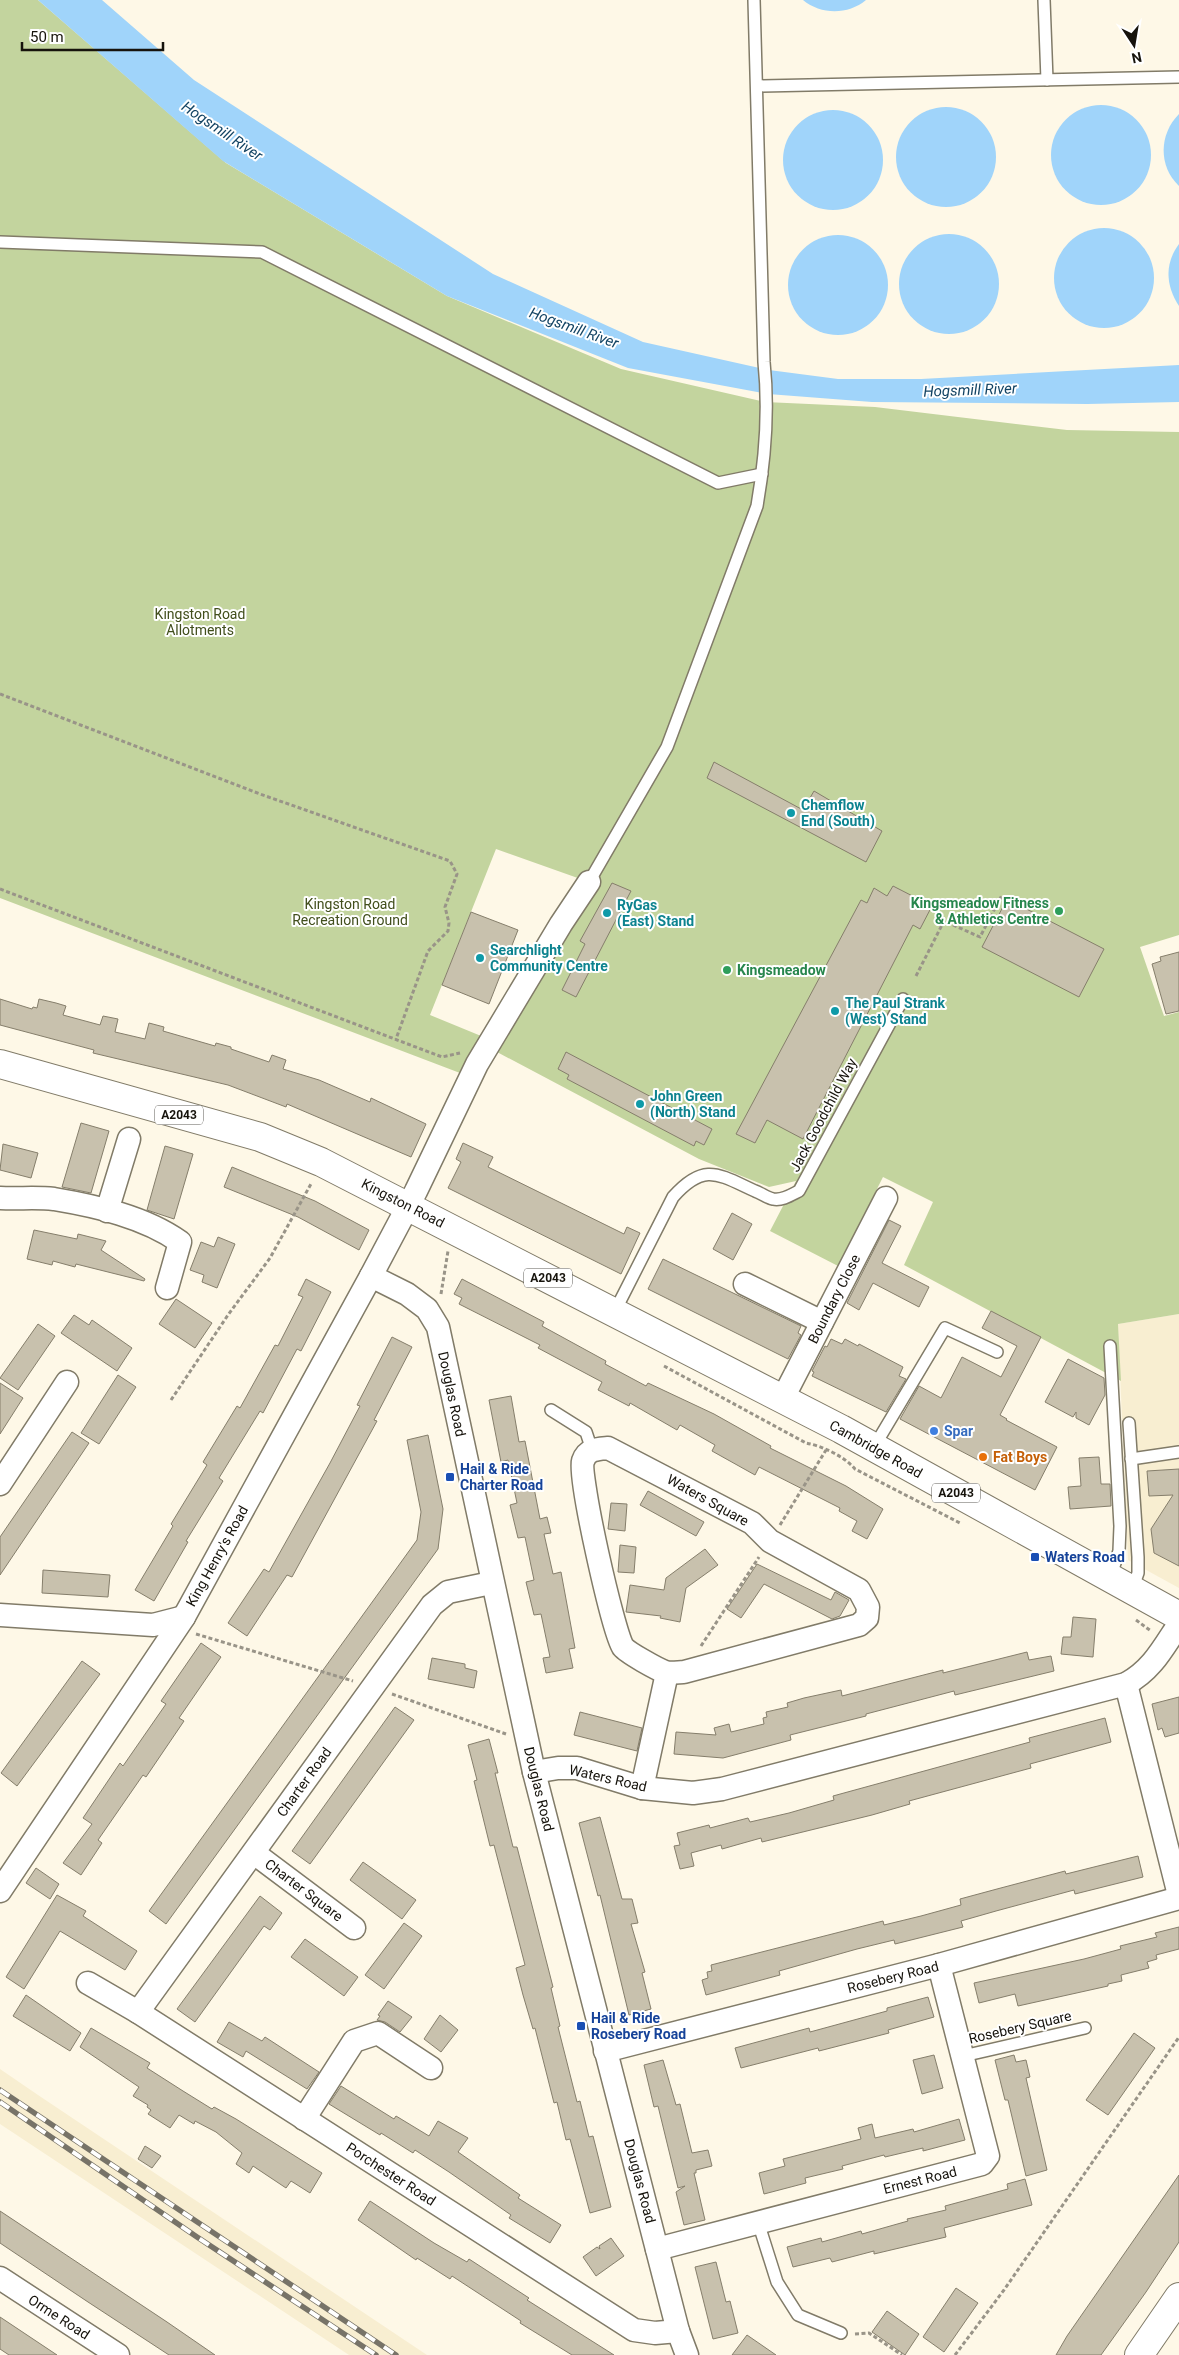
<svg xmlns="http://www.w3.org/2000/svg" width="1179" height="2355" font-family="Roboto,sans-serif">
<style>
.built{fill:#f8eed1}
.green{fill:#c3d49e}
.water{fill:#a0d4fa}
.building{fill:#c8c1ad;stroke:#857e6b}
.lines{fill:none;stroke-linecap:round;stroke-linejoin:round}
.lane-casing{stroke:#817b68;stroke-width:14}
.street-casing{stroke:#817b68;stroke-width:25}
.secondary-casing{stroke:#817b68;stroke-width:30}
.primary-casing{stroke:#817b68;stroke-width:30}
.path{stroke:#999488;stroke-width:3;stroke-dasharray:4 2.5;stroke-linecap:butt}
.lane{stroke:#fff;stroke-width:11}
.street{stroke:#fff;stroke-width:22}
.secondary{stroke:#fff;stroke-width:28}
.primary{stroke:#fff;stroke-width:28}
.rail-casing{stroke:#777368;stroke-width:5.5}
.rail{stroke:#fff;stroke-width:4;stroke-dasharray:11;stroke-linecap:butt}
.culture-dot{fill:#0f9aa8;stroke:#fff;stroke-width:2}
.leisure-dot{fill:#2e9e5b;stroke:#fff;stroke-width:2}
.shop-dot{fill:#3f7fe0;stroke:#fff;stroke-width:2}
.food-dot{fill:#e8710a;stroke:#fff;stroke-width:2}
.transit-dot{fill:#1a4fb4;stroke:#fff;stroke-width:2}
.labels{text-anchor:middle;stroke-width:4;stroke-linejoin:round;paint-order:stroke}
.shield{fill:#fff;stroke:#5c5a55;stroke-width:1}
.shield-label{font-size:12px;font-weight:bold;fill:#16130c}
.park-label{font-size:14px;fill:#414e1c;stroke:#fff}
.culture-label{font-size:14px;font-weight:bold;fill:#0d838f;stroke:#fff;text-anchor:start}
.leisure-label{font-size:14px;font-weight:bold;fill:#27864d;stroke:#fff;text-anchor:end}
.street-label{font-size:14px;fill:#16130c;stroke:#fff}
.shop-label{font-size:14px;font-weight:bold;fill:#366cbe;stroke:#fff;text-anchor:start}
.food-label{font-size:14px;font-weight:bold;fill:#c56008;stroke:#fff;text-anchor:start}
.transit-label{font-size:14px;font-weight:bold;fill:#164399;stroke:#fff;text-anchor:start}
.water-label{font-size:15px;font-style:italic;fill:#134464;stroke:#fff}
</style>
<rect width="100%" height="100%" fill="#fef8e7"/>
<g class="built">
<path d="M1179,1314V1588L1128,1560L1118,1324Z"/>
<path d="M0,2069L38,2095L427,2355H349L0,2124Z"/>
</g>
<path class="green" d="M0,0H38L226,163L447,296L621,369L765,402L875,407L1067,430L1179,432V935L1140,947L1164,1016L1179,1012V1314L1118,1324L1121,1381L904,1265L933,1202L883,1177L838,1266L770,1231L796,1181L769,1187L699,1159L497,1052L596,886L589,882L496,849L430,1015L486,1038C478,1051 466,1059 460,1073L0,898Z"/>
<g class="water">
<path d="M38,0H102L194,80L493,274L643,342L769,370L838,379H921L1179,365V402L1087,404L872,402L768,394L628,368L447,296L223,161Z"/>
<path d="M803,0H866C848,15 821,15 803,0Z"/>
<circle cx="1101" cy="155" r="50"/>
<circle cx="946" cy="157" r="50"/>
<circle cx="833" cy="160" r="50"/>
<path d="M1179,114V186C1158,166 1159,134 1179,114Z"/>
<circle cx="1104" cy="278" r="50"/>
<circle cx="949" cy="284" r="50"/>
<circle cx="838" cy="285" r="50"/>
<path d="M1179,244V306C1166,286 1164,264 1179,244Z"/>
</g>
<g class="building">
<path d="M714,762L803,810L814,791L882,831L866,862L707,778Z"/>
<path d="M612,883L631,891L576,997L562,990L585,944L580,941Z"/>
<path d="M893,886L932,906L920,929L913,925L803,1139L767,1120L755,1143L736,1134L861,900L867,903L874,888L887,896Z"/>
<path d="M1007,899L1104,949L1079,997L982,947Z"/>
<path d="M471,912L518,930L489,1004L442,985Z"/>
<path d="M1179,952V1011L1166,1014L1152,964L1161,961L1160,957Z"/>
<path d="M0,999L32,1009L33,1007L37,1008L39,999L56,1003L66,1006L63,1015L100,1025L103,1016L118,1019L115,1032L145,1039L149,1023L164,1027L163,1031L215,1046L216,1043L231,1047V1049L269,1062L272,1055L286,1060L283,1069L319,1080L370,1102L371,1098L426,1124L411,1157L287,1104L286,1107L228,1085L93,1053L94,1050L0,1025Z"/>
<path d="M566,1052L712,1129L704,1145L696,1141L694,1146L567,1079L569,1075L558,1069Z"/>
<path d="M81,1123L109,1131L91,1193L62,1187Z"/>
<path d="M463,1143L493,1157L488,1167L624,1234L627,1227L640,1233L621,1274L448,1188L461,1162L456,1159Z"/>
<path d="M3,1144L38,1153L31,1178L0,1170Z"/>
<path d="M165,1146L193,1154L174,1219L147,1210Z"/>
<path d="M232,1167L315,1201L369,1230L359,1250L298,1217L224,1187Z"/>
<path d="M732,1213L752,1224L733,1260L713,1249Z"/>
<path d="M889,1220L901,1226L882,1263L929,1287L919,1307L873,1283L859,1310L847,1303Z"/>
<path d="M34,1230L77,1239L78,1234L106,1241L101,1250L145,1279L144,1281L76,1264L75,1267L53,1261L52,1265L27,1259Z"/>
<path d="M218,1237L235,1244L217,1288L202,1282L204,1275L190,1270L201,1242L214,1247Z"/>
<path d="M663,1259L801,1326L798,1333L801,1335L788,1359L648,1289Z"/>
<path d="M306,1279L331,1292L301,1351L297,1349L263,1413L260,1411L219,1478L223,1481L186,1541L188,1542L154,1601L135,1590L173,1526L171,1524L207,1465L203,1462L237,1406L240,1408L275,1345L278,1346L303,1297L298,1295Z"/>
<path d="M462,1279L544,1322L542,1326L606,1361L605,1364L646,1386L648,1383L714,1414L771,1446L770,1448L846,1486L883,1509L867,1539L852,1531L857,1521L839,1511L840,1508L759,1467L755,1475L712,1451L715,1445L680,1425L677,1430L630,1403L629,1406L598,1390L602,1382L538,1348L540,1345L459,1304L462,1298L454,1294Z"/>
<path d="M176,1299L212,1323L195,1348L159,1324Z"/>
<path d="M991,1311L1041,1337L1000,1415L1007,1419L1006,1420L1057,1447L1035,1490L900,1419L919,1386L941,1398L962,1357L1001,1377L1017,1346L982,1328Z"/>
<path d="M74,1315L89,1325L92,1320L132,1348L117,1371L61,1333Z"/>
<path d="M38,1324L55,1336L18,1390L0,1378Z"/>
<path d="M392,1337L412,1347L374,1420L377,1421L292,1577L287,1575L247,1636L228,1623L264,1569L269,1572L330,1463L360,1406L357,1405Z"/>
<path d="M831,1339L842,1344L845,1339L858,1346L859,1344L903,1367L899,1376L906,1379L886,1412L812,1376L814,1372L812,1371L825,1346L827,1347Z"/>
<path d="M1068,1359L1104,1378L1105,1395L1089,1425L1076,1418V1412L1073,1417L1045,1402Z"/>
<path d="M118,1375L136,1387L99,1444L81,1433Z"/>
<path d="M0,1383L23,1398L0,1434Z"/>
<path d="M511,1396L519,1442L525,1441L540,1519L547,1517L551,1533L544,1534L553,1574L561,1572L575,1648L569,1649L573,1668L546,1673L543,1658L550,1657L541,1614L534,1615L526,1582L534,1580L525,1537L518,1538L510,1505L517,1503L508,1460L501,1462L489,1400Z"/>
<path d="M72,1432L89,1443L0,1575V1537Z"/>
<path d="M428,1435L443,1509L438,1549L166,1924L149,1911L417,1540L421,1512L407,1440Z"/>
<path d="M1099,1457L1101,1484H1110L1111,1506L1070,1509L1068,1487L1081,1486L1079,1458Z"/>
<path d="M1179,1469V1566L1154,1553L1151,1529L1173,1495L1149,1496L1147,1471Z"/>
<path d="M648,1491L704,1522L696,1536L640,1505Z"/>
<path d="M611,1503L627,1504L625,1531L608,1529Z"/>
<path d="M620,1545L636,1547L634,1573L618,1572Z"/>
<path d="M705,1549L718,1565L686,1588L680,1622L660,1618L661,1616L626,1612L630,1585L664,1590L666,1578Z"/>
<path d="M757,1564L831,1600L835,1592L849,1600L840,1616L832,1619L764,1584L741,1618L727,1609Z"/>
<path d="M43,1570L110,1575L108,1597L42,1593Z"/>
<path d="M1073,1617L1096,1619L1093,1657L1061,1654L1063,1637H1071Z"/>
<path d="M201,1643L221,1657L179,1718L184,1721L146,1777L143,1775L98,1840L102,1843L81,1875L63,1863L92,1824L83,1818L120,1763L123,1766L166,1704L161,1701Z"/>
<path d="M1027,1652L1029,1660L1051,1656L1054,1671L955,1695L954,1691L866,1714V1716L790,1735L791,1740L723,1758L674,1754L676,1732L716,1735L714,1728L729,1724L731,1732L764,1724L763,1718L767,1717L766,1712L788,1707L787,1703L804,1698L841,1690L842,1696L943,1670V1673Z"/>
<path d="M432,1658L465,1664V1668L477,1671L474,1688L428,1679Z"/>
<path d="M82,1661L100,1674L17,1786L1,1773Z"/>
<path d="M1179,1697V1733L1165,1737L1162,1728L1158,1730L1152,1704Z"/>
<path d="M395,1707L414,1720L310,1864L292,1851Z"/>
<path d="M580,1712L642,1728L637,1751L574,1735Z"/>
<path d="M1105,1718L1111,1742L1030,1764L1031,1768L909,1801L910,1804L872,1815L762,1842L761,1838L722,1849L721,1845L691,1853L694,1866L680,1869L674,1846L680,1845L677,1833L709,1825L710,1828L748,1818L750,1822L789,1813L834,1800L833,1796L1030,1742L1029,1738Z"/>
<path d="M489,1739L498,1773H495L513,1847H517L553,1987L551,1988L560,2026L558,2027L577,2102L580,2101L589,2137L593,2136L611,2207L590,2213L570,2139L566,2140L557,2102L554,2103L535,2028L533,2029L523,1995L516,1968L525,1965L494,1845L490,1846L474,1781L477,1780L468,1745Z"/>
<path d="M600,1817L622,1899H632L638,1923L631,1924L645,1972L642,1973L651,2009L629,2015L600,1895L598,1896L579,1823Z"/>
<path d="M1138,1856L1143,1877L1075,1894L1074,1890L996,1911L961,1921L963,1927L895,1944L894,1940L857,1949L779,1971L780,1975L706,1995L702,1980L708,1978L707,1972L712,1971L711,1965L883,1921L884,1925L921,1916L961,1905L960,1899L997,1889L1065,1871L1066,1874Z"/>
<path d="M363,1862L416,1900L402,1919L350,1880Z"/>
<path d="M36,1868L59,1884L50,1899L26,1883Z"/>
<path d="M57,1895L86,1911L83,1916L137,1951L125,1970L60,1931L24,1989L6,1977Z"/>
<path d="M260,1896L282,1913L270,1930L264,1926L195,2022L177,2009Z"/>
<path d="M404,1923L422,1936L384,1989L365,1975Z"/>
<path d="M1179,1927V1949L1156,1955L1157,1959L1147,1962L1149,1968L1121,1975L1122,1981L1108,1984V1986L1018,2006L1015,1994L979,2003L974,1983L1084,1959L1121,1949L1120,1946L1157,1937L1155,1933Z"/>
<path d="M305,1939L358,1977L344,1996L291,1957Z"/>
<path d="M26,1995L81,2033L70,2051L13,2016Z"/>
<path d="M928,1997L934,2017L888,2030L889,2033L819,2051L818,2048L741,2068L735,2048L809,2028L810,2032L887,2011V2008Z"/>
<path d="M388,2001L412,2017L400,2032L385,2022L377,2020L380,2016L378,2015Z"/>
<path d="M440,2015L458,2030L441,2052L424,2039Z"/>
<path d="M229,2022L262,2041L265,2037L319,2072L307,2089L246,2051L243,2057L217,2042Z"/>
<path d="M91,2028L150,2063L147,2068L183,2091L212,2109L214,2107L236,2119L322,2173L310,2193L291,2181L286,2188L253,2166L249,2173L236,2164L242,2153L216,2132L195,2121L194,2124L179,2115L170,2128L148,2114L151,2110L147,2107L148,2105L133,2096L139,2087L80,2047Z"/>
<path d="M1134,2033L1155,2048L1108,2115L1086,2100Z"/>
<path d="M934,2055L943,2088L922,2094L913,2060Z"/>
<path d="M1014,2055L1016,2062L1026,2060L1030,2077L1026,2078L1047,2170L1026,2176L1008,2100H1005L995,2060Z"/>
<path d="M663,2060L676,2105L680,2104L692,2153L708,2150L712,2166L696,2170V2173H694L705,2220L684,2225L676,2192L685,2186L678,2188L658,2106L654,2107L644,2065Z"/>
<path d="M341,2086L394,2119L396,2116L429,2136L438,2121L468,2138L458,2152L520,2195L518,2198L561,2225L550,2243L509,2218L511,2215L449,2172L415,2150L413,2153L381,2133L380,2135L329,2104Z"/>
<path d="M959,2119L965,2140L923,2151V2148L885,2157L884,2155L842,2166L843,2169L805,2178L806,2183L764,2194L759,2173L785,2166L783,2159L861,2139L858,2128L872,2124L875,2138L913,2129L914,2132Z"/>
<path d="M145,2146L161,2156L152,2168L138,2159Z"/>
<path d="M1179,2175V2242L1146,2292L1101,2355H1056L1067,2336Z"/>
<path d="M1025,2179L1032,2205L944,2228L946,2237L874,2254V2251L832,2262L830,2258L793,2267L787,2247L821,2238L822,2242L861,2231L862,2234L908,2221L907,2219L946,2210L945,2206L1008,2189L1007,2184Z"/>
<path d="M370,2201L434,2243L467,2262L469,2259L529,2298L527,2300L614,2355H572L520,2323L521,2321L452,2276L450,2279L417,2258L416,2260L358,2220Z"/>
<path d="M0,2211L167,2322L215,2355H169L88,2302L0,2243Z"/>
<path d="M611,2238L624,2256L596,2276L583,2257L597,2247L600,2249L599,2246Z"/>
<path d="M716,2262L726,2302L730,2301L738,2333L713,2339L695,2267Z"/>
<path d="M956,2288L978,2303L944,2352L923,2337Z"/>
<path d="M887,2311L919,2334L905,2355L872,2332Z"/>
<path d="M0,2317L57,2355H9L0,2349Z"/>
<path d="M747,2335L776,2355H732Z"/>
</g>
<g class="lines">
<defs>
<g id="lane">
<path d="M1044,0L1047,80"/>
<path d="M758,86L1179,77"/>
<path d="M0,242L262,252L718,483L762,474"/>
<path d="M589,882L667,747L757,506C765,460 769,409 764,362L754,0"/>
<path d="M614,1313L673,1197C704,1162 718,1174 755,1191C761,1193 767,1198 773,1199C782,1201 791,1195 799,1191L903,999"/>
<path d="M1110,1346L1120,1526L1119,1551L1110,1578"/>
<path d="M551,1410L586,1432L592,1450"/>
<path d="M1129,1423L1138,1557V1573L1132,1590"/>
<path d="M874,1447L945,1328L997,1352"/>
<path d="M1131,1459L1179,1452"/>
<path d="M963,2056L1085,2028"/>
<path d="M758,2222L777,2282L798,2315L841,2333"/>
</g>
<g id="street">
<path d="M0,1198C18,1199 36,1197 54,1199C96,1206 145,1217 180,1242L167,1288"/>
<path d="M107,1211L129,1139"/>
<path d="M371,1276L407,1294L427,1309L438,1327L534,1772L678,2331L687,2355"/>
<path d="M745,1284L822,1322"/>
<path d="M782,1400L886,1198"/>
<path d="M608,1448L752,1523L770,1541L859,1590L868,1607L867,1618L859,1625L684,1672C679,1672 671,1674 665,1672C657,1669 628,1653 623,1647C613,1631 578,1476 583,1461C587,1449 597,1449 608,1448Z"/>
<path d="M0,1484L67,1382"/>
<path d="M0,1615L153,1625L184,1617"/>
<path d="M1126,1684L1179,1895"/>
<path d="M534,1772L558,1768H577L642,1788L693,1793L722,1789L1126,1684C1152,1670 1163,1648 1179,1624"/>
<path d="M642,1788L667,1673"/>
<path d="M254,1853L354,1928"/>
<path d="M0,1891L184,1617L371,1276L416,1191L477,1064L561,924L589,882"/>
<path d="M88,1983L138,2012L634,2330L655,2333L678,2331"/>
<path d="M138,2012L432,1605L448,1592L491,1583"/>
<path d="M605,2051L939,1965L1179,1898"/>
<path d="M304,2119L354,2041L378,2033L431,2068"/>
<path d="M657,2249L982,2164L988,2156L939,1965"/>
<path d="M0,2278L118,2355"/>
</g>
<path id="secondary" d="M1139,2355L1179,2297"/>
<path id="primary" d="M0,1064L260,1137L321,1162L841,1429L1179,1616"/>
</defs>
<use href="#lane" class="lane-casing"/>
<use href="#street" class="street-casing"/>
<use href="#secondary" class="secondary-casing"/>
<use href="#primary" class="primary-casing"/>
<g class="path">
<path d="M0,694L260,794L450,861L457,874L445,907L449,923L448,931L428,951L396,1039"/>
<path d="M0,889L442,1057L460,1053"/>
<path d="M916,976L944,921L980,937L1002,895"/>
<path d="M441,1294L448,1251"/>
<path d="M664,1366L806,1443C822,1446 844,1456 855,1469L960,1523"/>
<path d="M171,1400L228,1315L270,1258L312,1182"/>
<path d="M780,1525L826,1450"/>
<path d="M1136,1620L1151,1631"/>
<path d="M196,1634L353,1681"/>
<path d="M701,1646L759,1557"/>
<path d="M392,1694L506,1734"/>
<path d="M855,2334L869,2333L902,2355"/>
<path d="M955,2355L1004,2290L1179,2037"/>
</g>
<use href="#lane" class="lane"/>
<use href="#street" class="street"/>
<use href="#secondary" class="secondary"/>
<use href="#primary" class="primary"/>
<defs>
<g id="rail">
<path d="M0,2090L396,2355"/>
<path d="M0,2102L197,2237L376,2355"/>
</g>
</defs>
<use href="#rail" class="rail-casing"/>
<use href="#rail" class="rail"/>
</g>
<g class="culture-dot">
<circle cx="791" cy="813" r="5"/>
<circle cx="607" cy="913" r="5"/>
<circle cx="480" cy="958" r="5"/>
<circle cx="835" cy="1011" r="5"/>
<circle cx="640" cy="1104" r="5"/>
</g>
<g class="leisure-dot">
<circle cx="1059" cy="911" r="5"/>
<circle cx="727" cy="970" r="5"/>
</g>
<circle class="shop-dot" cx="934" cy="1431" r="5"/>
<circle class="food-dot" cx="983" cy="1457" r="5"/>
<g class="transit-dot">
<rect x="445" y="1472" width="10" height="10" rx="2.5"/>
<rect x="1030" y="1552" width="10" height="10" rx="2.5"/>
<rect x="576" y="2021" width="10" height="10" rx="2.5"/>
</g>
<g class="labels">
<g class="shield">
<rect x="155" y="1105.5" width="48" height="19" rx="4"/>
<rect x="524" y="1268.5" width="48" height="19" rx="4"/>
<rect x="932" y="1483.5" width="48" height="19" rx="4"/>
</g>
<g class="shield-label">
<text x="179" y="1119">A2043</text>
<text x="548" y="1282">A2043</text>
<text x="956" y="1497">A2043</text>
</g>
<g class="park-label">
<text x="200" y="619">Kingston Road<tspan x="200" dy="16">Allotments</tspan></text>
<text x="350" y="909">Kingston Road<tspan x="350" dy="16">Recreation Ground</tspan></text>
</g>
<g class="culture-label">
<text x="801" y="810">Chemflow<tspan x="801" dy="16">End (South)</tspan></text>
<text x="617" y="910">RyGas<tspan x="617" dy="16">(East) Stand</tspan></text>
<text x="490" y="955">Searchlight<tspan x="490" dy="16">Community Centre</tspan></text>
<text x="845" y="1008">The Paul Strank<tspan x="845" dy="16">(West) Stand</tspan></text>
<text x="650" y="1101">John Green<tspan x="650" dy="16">(North) Stand</tspan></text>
</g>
<g class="leisure-label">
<text x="1049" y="908">Kingsmeadow Fitness<tspan x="1049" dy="16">&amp; Athletics Centre</tspan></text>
<text x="737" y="975" text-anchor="start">Kingsmeadow</text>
</g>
<g class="street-label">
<text transform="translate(823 1115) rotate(-62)" y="5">Jack Goodchild Way</text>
<text transform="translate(403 1203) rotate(27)" y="5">Kingston Road</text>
<text transform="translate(834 1299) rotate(-63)" y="5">Boundary Close</text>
<text transform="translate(452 1394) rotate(78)" y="5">Douglas Road</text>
<text transform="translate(876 1449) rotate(29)" y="5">Cambridge Road</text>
<text transform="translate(708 1500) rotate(29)" y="5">Waters Square</text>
<text transform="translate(217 1556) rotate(-61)" y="5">King Henry's Road</text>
<text transform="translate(608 1778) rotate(13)" y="5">Waters Road</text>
<text transform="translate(304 1782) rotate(-54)" y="5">Charter Road</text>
<text transform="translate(539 1789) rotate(76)" y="5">Douglas Road</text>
<text transform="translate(304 1890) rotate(37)" y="5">Charter Square</text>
<text transform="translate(893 1977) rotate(-14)" y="5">Rosebery Road</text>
<text transform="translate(1020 2027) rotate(-13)" y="5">Rosebery Square</text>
<text transform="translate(391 2174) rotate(33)" y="5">Porchester Road</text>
<text transform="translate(920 2180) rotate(-14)" y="5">Ernest Road</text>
<text transform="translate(640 2181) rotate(75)" y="5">Douglas Road</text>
<text transform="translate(59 2317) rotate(33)" y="5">Orme Road</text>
</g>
<g class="shop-label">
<text x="944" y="1436">Spar</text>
</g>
<g class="food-label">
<text x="993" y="1462">Fat Boys</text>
</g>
<g class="transit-label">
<text x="460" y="1474">Hail &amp; Ride<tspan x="460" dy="16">Charter Road</tspan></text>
<text x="1045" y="1562">Waters Road</text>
<text x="591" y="2023">Hail &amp; Ride<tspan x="591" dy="16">Rosebery Road</tspan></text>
</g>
<g class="water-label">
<text transform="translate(222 131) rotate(34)" y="5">Hogsmill River</text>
<text transform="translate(574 328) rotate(20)" y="5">Hogsmill River</text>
<text transform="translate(970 390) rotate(-2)" y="5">Hogsmill River</text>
</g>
</g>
<g transform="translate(1134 45) rotate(168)" stroke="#ffffff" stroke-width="4" paint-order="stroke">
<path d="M0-4L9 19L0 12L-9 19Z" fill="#16130c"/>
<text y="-8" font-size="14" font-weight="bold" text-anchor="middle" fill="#16130c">N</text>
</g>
<path d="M22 42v8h141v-8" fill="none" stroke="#16130c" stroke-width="2.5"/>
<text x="30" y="42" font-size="15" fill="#16130c" stroke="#ffffff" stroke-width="4" paint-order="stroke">50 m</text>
</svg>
